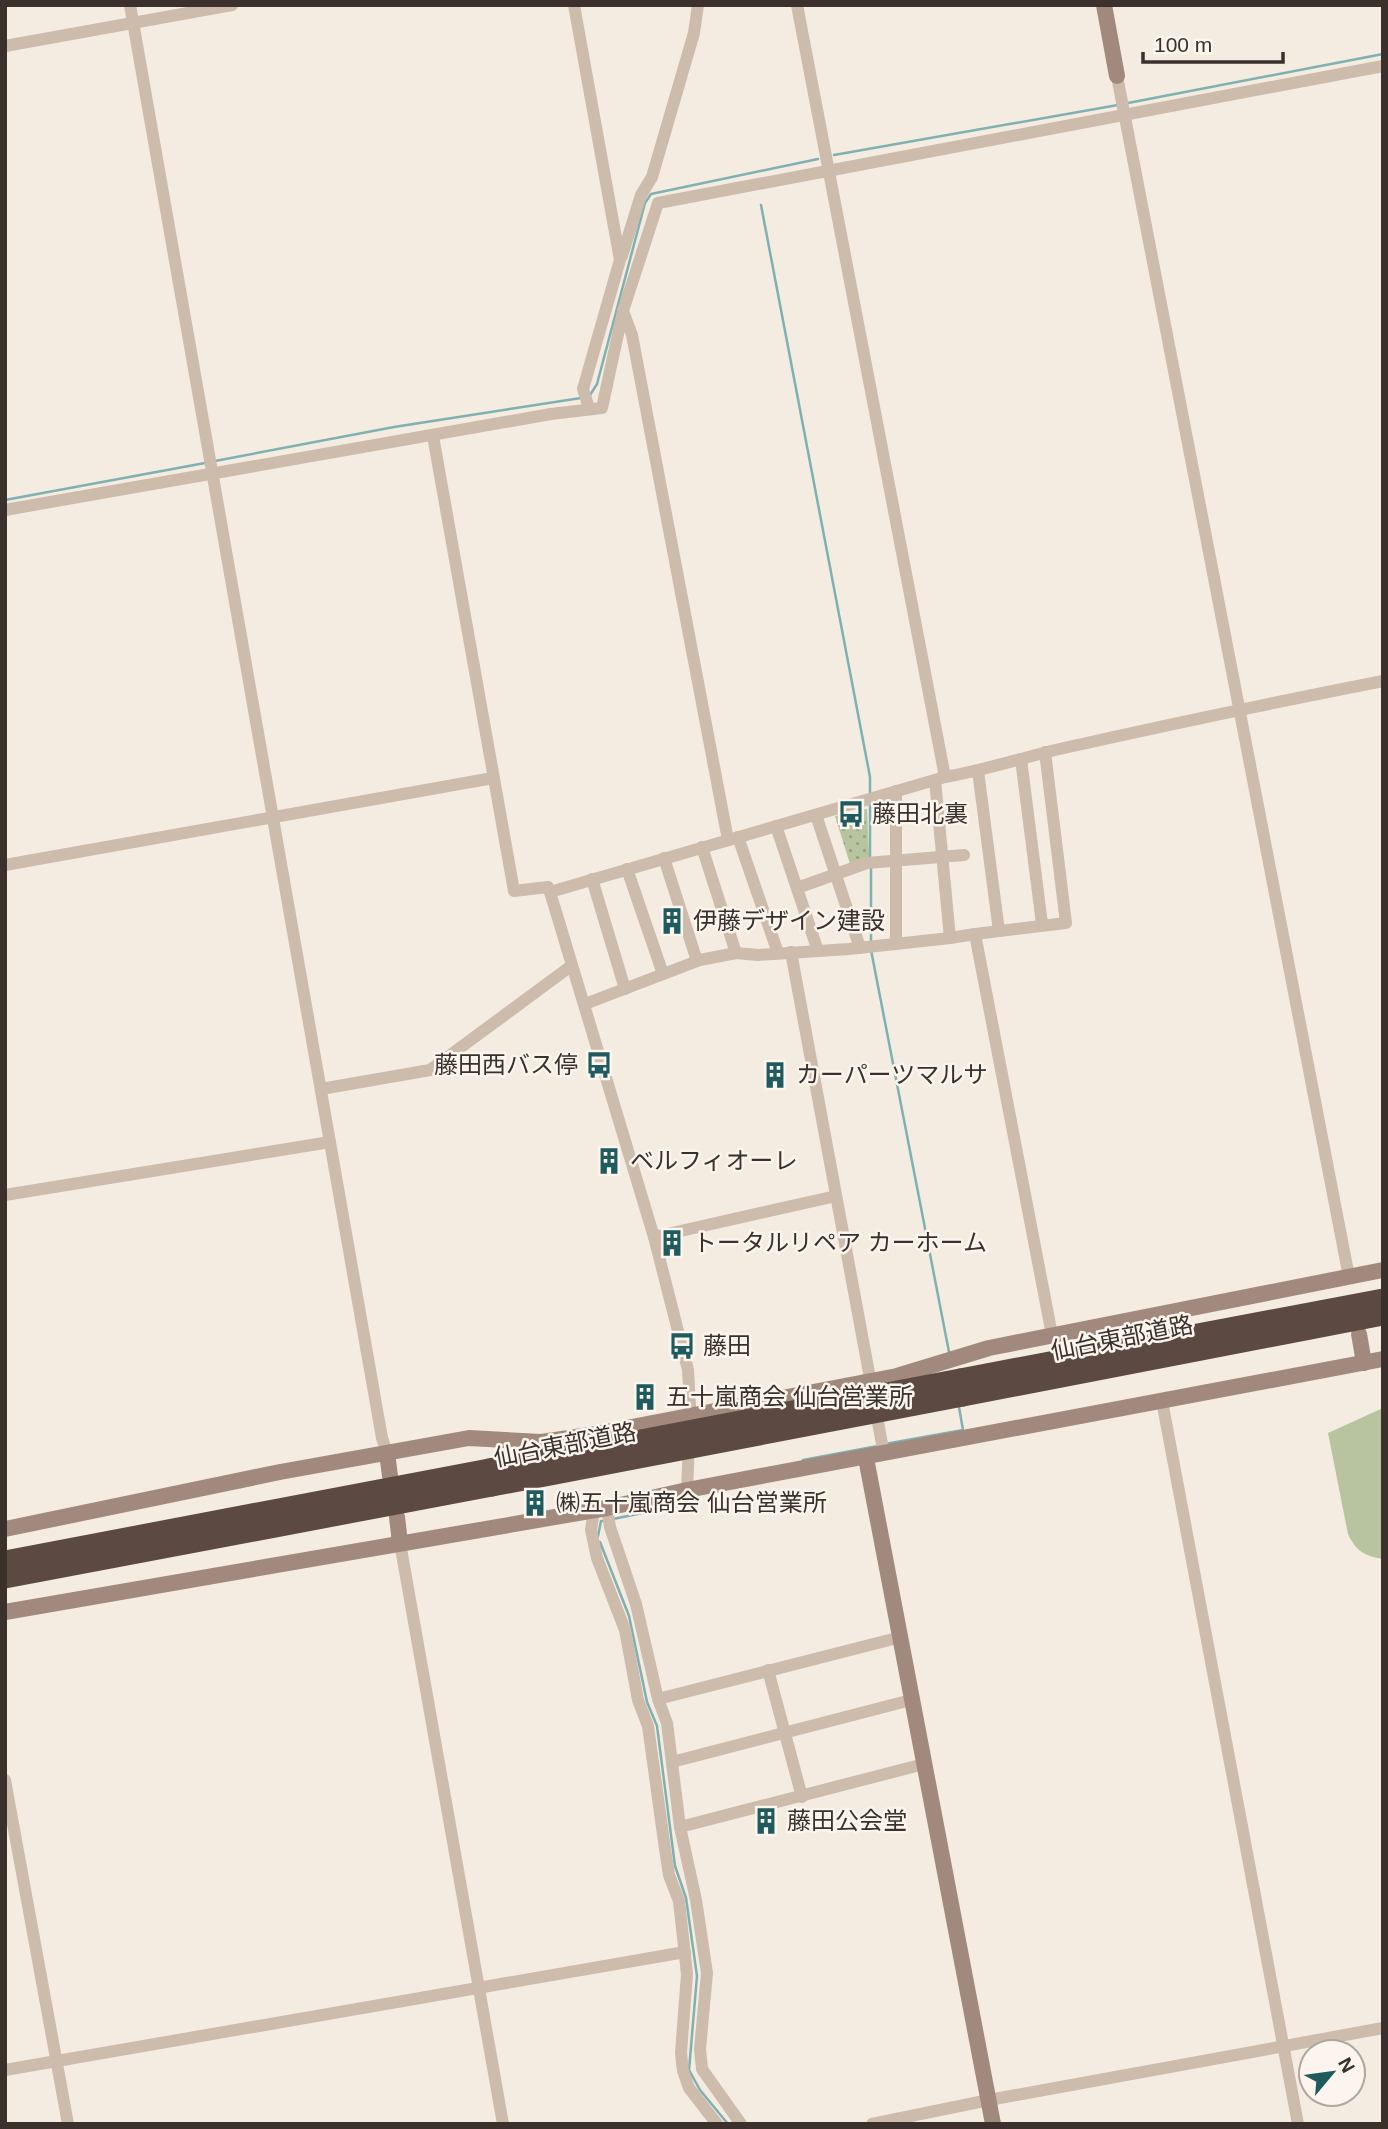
<svg xmlns="http://www.w3.org/2000/svg" width="1388" height="2129" font-family="Arial,'Noto Sans JP',sans-serif">
<style>
.grass{fill:#b8c4a0}
.park{fill:url(#park-dots)}
.lines{fill:none;stroke-linecap:round;stroke-linejoin:round}
.stream{stroke:#7fb0b2;stroke-width:2.5}
.street{stroke:#cdbbac;stroke-width:12}
.secondary{stroke:#a18a7d;stroke-width:16}
.highway{stroke:#5c4a42;stroke-width:21}
.highway-bridge{stroke:#5c4a42;stroke-width:21}
.labels{text-anchor:middle;stroke-width:5;stroke-linejoin:round;paint-order:stroke}
.poi-label{font-size:24px;fill:#3b302b;stroke:#fbf5ee;text-anchor:start}
.street-label{font-size:24px;fill:#3b302b;stroke:#fbf5ee}
</style>
<defs>
<pattern id="park-dots" width="8" height="8" patternUnits="userSpaceOnUse" patternTransform="scale(1.75)"><rect width="8" height="8" fill="#b8c4a0"/><path d="M2 2h.1M6 6h.1" fill="none" stroke="#97a083" stroke-width="1.8" stroke-linecap="round"/></pattern>
</defs>
<rect width="100%" height="100%" fill="#f4ebe1"/>
<path class="grass" d="M1383,1408V1559C1364,1556 1356,1551 1348,1534L1328,1433Z"/>
<path class="park" d="M867,809L869,857L850,864L835,816Z"/>
<g class="lines">
<g class="stream">
<path d="M1128,103L1383,54"/>
<path d="M834,155L1118,105"/>
<path d="M761,205L870,777V793"/>
<path d="M590,395L597,384L645,203L651,194L818,159"/>
<path d="M215,461L394,427L581,398"/>
<path d="M5,500L205,463"/>
<path d="M870,803V859"/>
<path d="M871,866V943"/>
<path d="M871,950L949,1352"/>
<path d="M885,1444L963,1430L959,1407"/>
<path d="M803,1460L878,1446"/>
<path d="M613,1519L697,1502V1496"/>
<path d="M598,1536L601,1521H603"/>
<path d="M600,1542L629,1616L647,1702L657,1726L675,1866L686,1898L697,1976L689,2070L700,2090L728,2124"/>
</g>
<g class="street">
<path d="M130,5L382,1438L387,1453"/>
<path d="M574,5L620,260L583,389L589,408"/>
<path d="M797,5L945,777"/>
<path d="M5,46L232,5"/>
<path d="M1117,76L1349,1277"/>
<path d="M622,256L641,195L652,177L694,33L698,5"/>
<path d="M433,436L514,891L548,887L550,892"/>
<path d="M5,510L551,414L602,408L623,311"/>
<path d="M1021,759L1042,924"/>
<path d="M978,771L999,931"/>
<path d="M935,780L950,938L975,934L1052,1335"/>
<path d="M896,791V944"/>
<path d="M816,815L860,948"/>
<path d="M776,826L818,951"/>
<path d="M738,837L778,953"/>
<path d="M728,840L632,335L623,311L658,203L1383,66"/>
<path d="M702,847L736,953"/>
<path d="M664,858L697,961"/>
<path d="M5,865L493,778"/>
<path d="M627,869L663,974"/>
<path d="M592,879L625,989"/>
<path d="M797,888L867,863L964,855"/>
<path d="M975,934L1066,923L1045,752"/>
<path d="M791,952L872,1389"/>
<path d="M585,1004L700,960L736,953L758,955L849,949L950,938"/>
<path d="M321,1089L430,1070L571,966"/>
<path d="M5,1195L330,1142"/>
<path d="M654,1237L836,1196"/>
<path d="M1162,1401L1298,2124"/>
<path d="M875,1407L884,1454"/>
<path d="M691,1423L688,1370L654,1237L550,892L945,777C986,770 1024,757 1064,748C1170,724 1276,702 1383,681"/>
<path d="M687,1490L689,1444"/>
<path d="M607,1508L610,1527L636,1604L658,1699L667,1723L680,1827L924,1764"/>
<path d="M594,1510L591,1530L597,1558L625,1630L638,1700L648,1726L665,1849L669,1875L679,1901L687,1974L681,2053L683,2071L689,2088L717,2124"/>
<path d="M400,1543L503,2124"/>
<path d="M768,1670L802,1797"/>
<path d="M658,1699L901,1637"/>
<path d="M672,1762L911,1700"/>
<path d="M5,1780L68,2124"/>
<path d="M680,1827L696,1900L707,1973L700,2049L702,2069L741,2124"/>
<path d="M5,2070L685,1952"/>
<path d="M872,2124L989,2100L1383,2028"/>
</g>
<g class="secondary">
<path d="M1104,5L1117,76"/>
<path d="M1359,1334L1364,1363"/>
<path d="M387,1453L390,1476"/>
<path d="M866,1458L993,2124"/>
<path d="M397,1517L400,1543"/>
<path d="M5,1529L280,1472L469,1438L541,1442L590,1435L897,1376L989,1348L1383,1270"/>
<path d="M5,1612L607,1508L687,1490L1383,1359"/>
</g>
<g class="highway">
<path d="M960,1379L1383,1299"/>
<path d="M963,1396L1383,1315"/>
<path d="M5,1561L489,1469"/>
<path d="M5,1578L492,1486"/>
</g>
<g class="highway-bridge">
<path d="M489,1469L960,1379"/>
<path d="M492,1486L963,1396"/>
</g>
</g>
<defs>
<symbol id="bus-bare" viewBox="-9 -9 18 18"><path d="M-5-6H5V4H4V6H2V4H-2V6H-4V4H-5ZM-3.5-4V0h7V-4ZM-3.5 1.2v1.5H-2V1.2ZM2 1.2v1.5H3.5V1.2Z" fill="#1f5a5e" stroke="#fbf5ee" stroke-width="2.5" paint-order="stroke"/></symbol>
<symbol id="building-bare" viewBox="-9 -9 18 18"><path d="M-4-6H4V6H1V3H-1V6H-4ZM-2.5-4.3h1.7v1.8h-1.7ZM.8-4.3h1.7v1.8H.8ZM-2.5-1h1.7V.8h-1.7ZM.8-1h1.7V.8H.8Z" fill="#1f5a5e" stroke="#fbf5ee" stroke-width="2.5" paint-order="stroke"/></symbol>
</defs>
<g fill-rule="evenodd">
<use href="#bus-bare" x="832" y="795" width="38" height="38"/>
<use href="#building-bare" x="653" y="902" width="38" height="38"/>
<use href="#bus-bare" x="580" y="1046" width="38" height="38"/>
<use href="#building-bare" x="756" y="1056" width="38" height="38"/>
<use href="#building-bare" x="590" y="1142" width="38" height="38"/>
<use href="#building-bare" x="653" y="1224" width="38" height="38"/>
<use href="#bus-bare" x="663" y="1327" width="38" height="38"/>
<use href="#building-bare" x="626" y="1378" width="38" height="38"/>
<use href="#building-bare" x="516" y="1484" width="38" height="38"/>
<use href="#building-bare" x="747" y="1802" width="38" height="38"/>
</g>
<g class="labels">
<g class="poi-label">
<text x="872" y="822">藤田北裏</text>
<text x="693" y="929">伊藤デザイン建設</text>
<text x="578" y="1073" text-anchor="end">藤田西バス停</text>
<text x="796" y="1083">カーパーツマルサ</text>
<text x="630" y="1169">ベルフィオーレ</text>
<text x="693" y="1251">トータルリペア カーホーム</text>
<text x="703" y="1354">藤田</text>
<text x="666" y="1405">五十嵐商会 仙台営業所</text>
<text x="556" y="1511">㈱五十嵐商会 仙台営業所</text>
<text x="787" y="1829">藤田公会堂</text>
</g>
<g class="street-label">
<text transform="translate(1122 1338) rotate(-11)" y="8">仙台東部道路</text>
<text transform="translate(565 1445) rotate(-11)" y="8">仙台東部道路</text>
</g>
</g>
<rect width="1388" height="2129" fill="none" stroke="#3b302b" stroke-width="14"/>
<g transform="translate(1332 2073) rotate(61)"><circle r="33" fill="#fbf5ee" stroke="#aea6a0" stroke-width="2"/>
<path d="M0-5L12 26L0 18L-12 26Z" fill="#1f5a5e"/>
<text y="-10" font-size="19" font-weight="bold" text-anchor="middle" fill="#3b302b">N</text>
</g>
<path d="M1143 52v10h140v-10" fill="none" stroke="#3b302b" stroke-width="3.5"/>
<text x="1154" y="52" font-size="21" fill="#3b302b" stroke="#fbf5ee" stroke-width="5" paint-order="stroke">100 m</text>
</svg>
